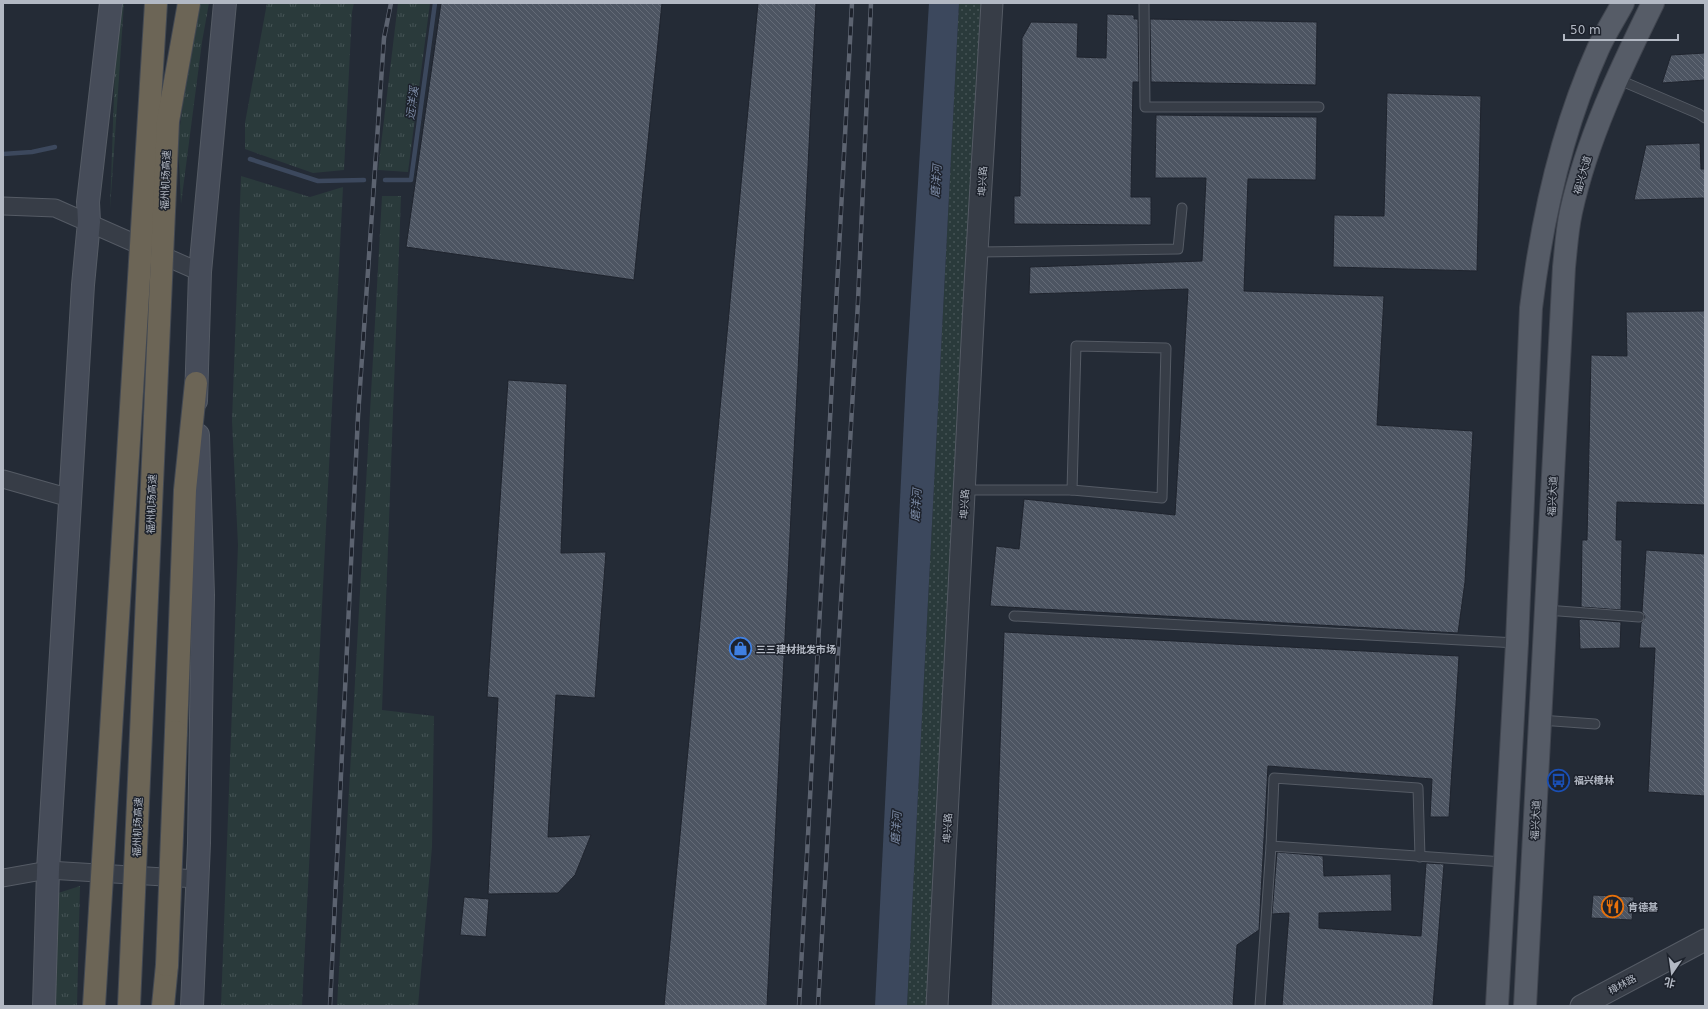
<svg xmlns="http://www.w3.org/2000/svg" width="1708" height="1009" font-family="'DejaVu Sans','Noto Sans SC',sans-serif">
<style>
.grass{fill:url(#grass-tufts)}
.park{fill:url(#park-dots)}
.water{fill:#3c485d}
.lines{fill:none;stroke-linecap:round;stroke-linejoin:round}
.stream{stroke:#3c485d;stroke-width:4.5}
.building{fill:url(#building-back-hatch);stroke:#1f242e}
.service-casing{stroke:#555b65;stroke-width:11}
.minor-casing{stroke:#555b65;stroke-width:19}
.tertiary-casing{stroke:#555b65;stroke-width:23}
.secondary-casing{stroke:#555b65;stroke-width:24}
.primary-casing{stroke:#414650;stroke-width:24}
.motorway-casing{stroke:#424852;stroke-width:24}
.service{stroke:#373d47;stroke-width:9}
.minor{stroke:#373d47;stroke-width:17}
.tertiary{stroke:#373d47;stroke-width:21}
.secondary{stroke:#464c59;stroke-width:22}
.primary{stroke:#565c67;stroke-width:22}
.motorway{stroke:#6c6556;stroke-width:22}
.rail-casing{stroke:#5c6370;stroke-width:4.5}
.rail{stroke:#1d222c;stroke-width:3;stroke-dasharray:9;stroke-linecap:butt}
.motorway-bridge-casing{stroke:#424852;stroke-width:24;stroke-linecap:butt}
.motorway-bridge{stroke:#6c6556;stroke-width:22}
.labels{text-anchor:middle;stroke-width:3;stroke-linejoin:round;paint-order:stroke}
.street-label{font-size:10px;fill:#b2b8c3;stroke:#1d222c}
.poi-label{font-size:10px;font-weight:bold;fill:#b2b8c3;stroke:#1d222c;text-anchor:start}
.water-label{font-size:11px;font-style:italic;fill:#7e8da8;stroke:#1d222c}
</style>
<defs>
<pattern id="grass-tufts" width="24" height="20" patternUnits="userSpaceOnUse"><rect width="24" height="20" fill="#2a3a3b"/><path d="M3 7l-1-3M5 7V3M7 7l1-3M15 17l-1-3M17 17v-4M19 17l1-3" fill="none" stroke="#465456"/></pattern>
<pattern id="park-dots" width="8" height="8" patternUnits="userSpaceOnUse"><rect width="8" height="8" fill="#2a3a3b"/><path d="M2 2h.1M6 6h.1" fill="none" stroke="#465456" stroke-width="1.8" stroke-linecap="round"/></pattern>
<pattern id="building-back-hatch" width="6" height="6" patternUnits="userSpaceOnUse"><rect width="6" height="6" fill="#4d5562"/><path d="M-1 5l2 2M0 0l6 6M5-1l2 2" fill="none" stroke="#646b77"/></pattern>
</defs>
<rect width="100%" height="100%" fill="#242b36"/>
<g class="grass">
<path d="M120,3H124L110,210L116,35Z"/>
<path d="M196,3H209L202,42L181,204L178,141Z"/>
<path d="M267,3H354L352,12L344,170L313,173L245,149V123Z"/>
<path d="M398,3H430L408,172L378,170Z"/>
<path d="M241,176L310,197L343,187L302,1006H221L238,545L232,421Z"/>
<path d="M382,196H401L382,710L434,716L432,847L418,1006H337Z"/>
<path d="M80,886L77,1006H51L55,894Z"/>
</g>
<path class="park" d="M959,3H989L934,1006H907Z"/>
<path class="water" d="M929,3H959L907,1006H875L906,379Z"/>
<g class="lines">
<g class="stream">
<path d="M3,154L32,152L55,147"/>
<path d="M250,159L318,181L364,180"/>
<path d="M385,180H411L435,3"/>
</g>
</g>
<g class="building">
<path d="M441,3H662L634,280L406,247Z"/>
<path d="M758,3H816L767,1006H664Z"/>
<path d="M1107,14L1134,15V19H1138L1139,82H1133L1131,197H1151V225L1014,224V196H1020L1022,38L1031,22L1078,23L1077,57L1106,58Z"/>
<path d="M1150,19L1317,22L1316,85L1151,82Z"/>
<path d="M1705,53V80L1662,83L1671,55Z"/>
<path d="M1387,93L1481,96L1477,271L1333,267L1334,215L1384,216Z"/>
<path d="M1156,115L1317,117L1316,180L1248,179L1244,291L1384,296L1377,425L1473,431L1465,582L1458,633L990,606L996,546L1019,549L1024,499L1175,515L1188,289L1029,294L1030,267L1202,261L1206,178H1155Z"/>
<path d="M1700,143L1701,169H1705V198L1634,200L1646,145Z"/>
<path d="M1705,311V505L1617,502L1616,540H1622L1621,610L1581,607L1582,540H1587L1591,355L1627,356L1626,312Z"/>
<path d="M508,380L567,384L561,553L606,552L595,698L556,695L548,837L591,835L575,875L558,893L488,894L498,698L487,697Z"/>
<path d="M1646,550L1705,554V796L1648,792L1655,648H1639L1641,623L1645,617L1642,612Z"/>
<path d="M1581,619L1621,622L1620,648L1580,649L1579,620Z"/>
<path d="M1004,632L1459,656L1449,817H1430L1432,779L1268,766L1259,930L1237,945L1233,1006H991Z"/>
<path d="M1277,852L1323,856L1324,876L1391,874L1392,911L1319,913V928L1421,936L1426,863L1444,864L1433,1006H1282L1289,913L1272,914Z"/>
<path d="M1593,895L1634,897L1632,920L1591,918Z"/>
<path d="M464,897L489,899L486,937L460,935Z"/>
</g>
<g class="lines">
<defs>
<g id="service">
<path d="M1144,3L1145,107H1319"/>
<path d="M1617,79L1699,114L1705,118"/>
<path d="M977,252L1178,249L1182,208"/>
<path d="M1076,346L1166,348L1162,498L1072,490Z"/>
<path d="M965,490H1072"/>
<path d="M1546,610L1639,617"/>
<path d="M1014,616L1517,643"/>
<path d="M1540,720L1595,724"/>
<path d="M1271,846L1274,778L1418,788L1420,857"/>
<path d="M1260,1006L1271,846L1504,862"/>
</g>
<g id="minor">
<path d="M3,206L55,208L200,272"/>
<path d="M3,479L70,498"/>
<path d="M3,878L48,870L197,879"/>
</g>
<g id="tertiary">
<path d="M937,1006L975,285L992,3"/>
<path d="M1581,1006L1705,940"/>
</g>
<g id="secondary">
<path d="M196,401L200,272L225,3"/>
<path d="M44,1006L48,870L83,285L89,222L88,202L111,3"/>
<path d="M192,1006L199,843L203,595L198,435"/>
</g>
<g id="primary">
<path d="M1497,1006L1517,643L1531,308C1542,218 1561,131 1598,49C1605,33 1615,18 1623,3"/>
<path d="M1525,1006L1564,267C1566,249 1567,230 1571,212C1587,139 1620,70 1653,3"/>
</g>
<g id="motorway">
<path d="M176,732L185,490L196,383"/>
<path d="M163,1006L167,965"/>
</g>
</defs>
<use href="#service" class="service-casing"/>
<use href="#minor" class="minor-casing"/>
<use href="#tertiary" class="tertiary-casing"/>
<use href="#secondary" class="secondary-casing"/>
<use href="#primary" class="primary-casing"/>
<use href="#motorway" class="motorway-casing"/>
<use href="#service" class="service"/>
<use href="#minor" class="minor"/>
<use href="#tertiary" class="tertiary"/>
<use href="#secondary" class="secondary"/>
<use href="#primary" class="primary"/>
<use href="#motorway" class="motorway"/>
<defs>
<g id="rail">
<path d="M330,1006L358,416L384,38L391,3"/>
<path d="M799,1006L852,3"/>
<path d="M818,1006L858,302L871,3"/>
</g>
</defs>
<use href="#rail" class="rail-casing"/>
<use href="#rail" class="rail"/>
<defs>
<g id="motorway-bridge">
<path d="M167,965L176,732"/>
<path d="M94,1006L156,3"/>
<path d="M129,1006L168,121L189,3"/>
</g>
</defs>
<use href="#motorway-bridge" class="motorway-bridge-casing"/>
<use href="#motorway-bridge" class="motorway-bridge"/>
</g>
<defs>
<symbol id="shop-ring" viewBox="-11 -11 22 22"><circle r="9.5" fill="#1d222c" stroke="#3f7fe0" stroke-width="1.5"/><path d="M-5-2.5h2.3a2.7 3.5 0 0 1 5.4 0H5L5.5 6h-11ZM-1.5-2.5h3a1.5 2.3 0 0 0-3 0Z" fill="#3f7fe0"/></symbol>
<symbol id="bus-ring" viewBox="-11 -11 22 22"><circle r="9.5" fill="#1d222c" stroke="#1a4fb4" stroke-width="1.5"/><path d="M-5-6H5V4H4V6H2V4H-2V6H-4V4H-5ZM-3.5-4V0h7V-4ZM-3.5 1.2v1.5H-2V1.2ZM2 1.2v1.5H3.5V1.2Z" fill="#1a4fb4"/></symbol>
<symbol id="restaurant-ring" viewBox="-11 -11 22 22"><circle r="9.5" fill="#1d222c" stroke="#e8710a" stroke-width="1.5"/><path d="M-5-6h1v4h1v-4h1v4h1v-4h1v5L-1.5 .5V6h-2V.5L-5-1ZM5-6V6H3V1.5H1.5Q1.5-4 5-6Z" fill="#e8710a"/></symbol>
</defs>
<g fill-rule="evenodd">
<use href="#shop-ring" x="728" y="636" width="25" height="25"/>
<use href="#bus-ring" x="1546" y="768" width="25" height="25"/>
<use href="#restaurant-ring" x="1600" y="894" width="25" height="25"/>
</g>
<g class="labels">
<g class="street-label">
<text transform="translate(1582 175) rotate(-74)" y="4">福兴大道</text>
<text transform="translate(165 180) rotate(-88)" y="4">福州机场高速</text>
<text transform="translate(982 181) rotate(-87)" y="4">埠兴路</text>
<text transform="translate(1552 496) rotate(-87)" y="4">福兴大道</text>
<text transform="translate(151 504) rotate(-88)" y="4">福州机场高速</text>
<text transform="translate(964 504) rotate(-87)" y="4">埠兴路</text>
<text transform="translate(1535 820) rotate(-87)" y="4">福兴大道</text>
<text transform="translate(137 827) rotate(-88)" y="4">福州机场高速</text>
<text transform="translate(947 828) rotate(-87)" y="4">埠兴路</text>
<text transform="translate(1622 984) rotate(-28)" y="4">樟林路</text>
</g>
<g class="poi-label">
<text x="756" y="653">三三建材批发市场</text>
<text x="1574" y="784">福兴樟林</text>
<text x="1628" y="911">肯德基</text>
</g>
<g class="water-label">
<text transform="translate(412 103) rotate(-82)" y="4">远洋溪</text>
<text transform="translate(936 181) rotate(-86)" y="4">磨洋河</text>
<text transform="translate(916 505) rotate(-86)" y="4">磨洋河</text>
<text transform="translate(896 828) rotate(-86)" y="4">磨洋河</text>
</g>
</g>
<rect width="1708" height="1009" fill="none" stroke="#b2b8c3" stroke-width="8"/>
<g transform="translate(1672 973) rotate(193)" stroke="#1d222c" stroke-width="3" paint-order="stroke">
<path d="M0-3L7 15L0 10L-7 15Z" fill="#b2b8c3"/>
<text y="-6" font-size="11" font-weight="bold" text-anchor="middle" fill="#b2b8c3">北</text>
</g>
<path d="M1564 34v6h114v-6" fill="none" stroke="#b2b8c3" stroke-width="2"/>
<text x="1570" y="34" font-size="12" fill="#b2b8c3" stroke="#1d222c" stroke-width="3" paint-order="stroke">50 m</text>
</svg>
